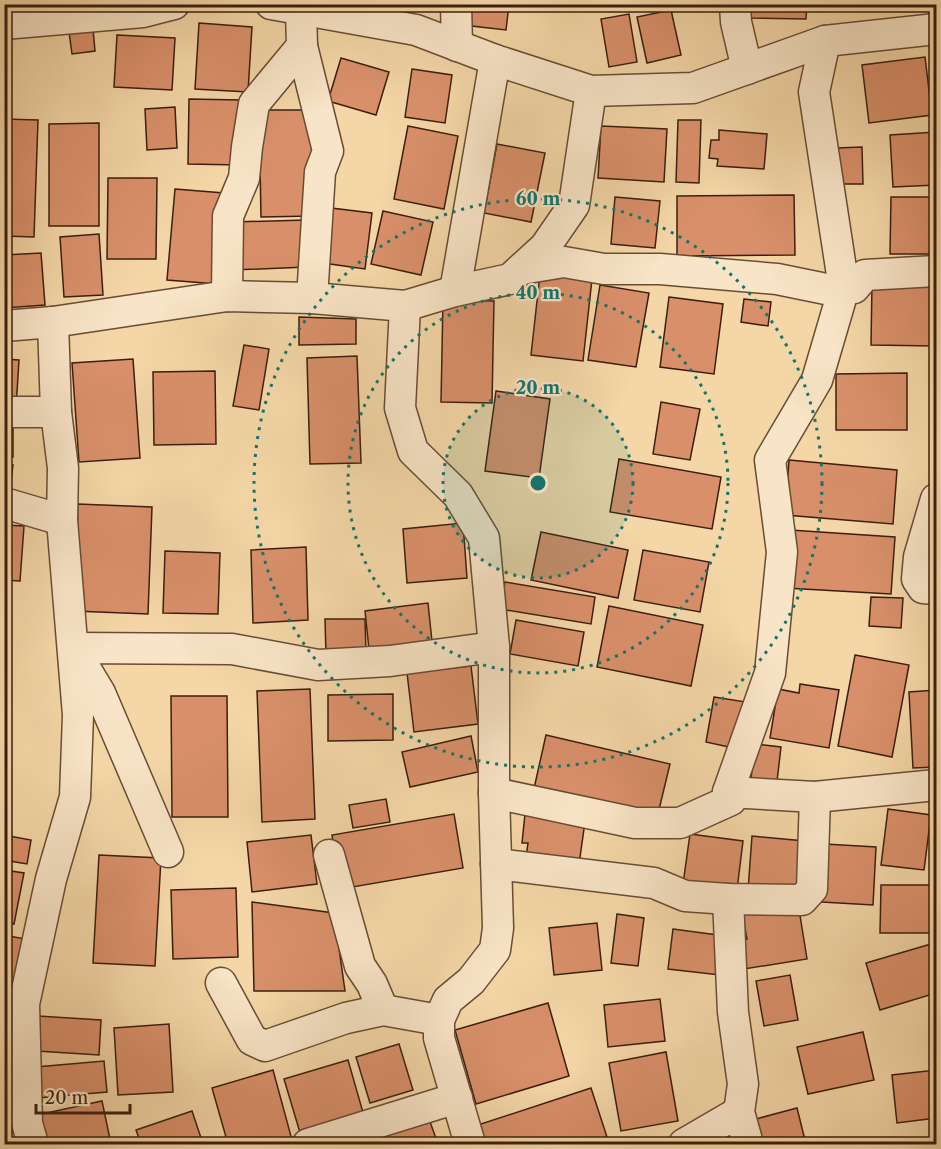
<svg xmlns="http://www.w3.org/2000/svg" width="941" height="1149" font-family="'Libre Caslon Text',serif">
<style>
.building{fill:#d9906a;stroke:#3c1e0e;stroke-width:1.5}
.lines{fill:none;stroke-linecap:round;stroke-linejoin:round}
.minor-casing{stroke:#6a4c34;stroke-width:33}
.minor{stroke:#f8e4c6;stroke-width:30}
.ring{fill:none;stroke:#0f766e;stroke-width:3;stroke-dasharray:3 6}
.centre{fill:#0f766e;stroke:#f8e4c6;stroke-width:3}
.ring-label{font-size:18px;text-anchor:middle;font-weight:bold;fill:#0f766e;stroke:#f8e4c6;stroke-width:4.5;stroke-linejoin:round;paint-order:stroke}
</style>
<rect width="100%" height="100%" fill="#f4d6a7"/>
<filter id="stains"><feTurbulence type="fractalNoise" baseFrequency=".00333" numOctaves="4"/><feColorMatrix values="0 0 0 0 .2 0 0 0 0 .09 0 0 0 0 .02 0 0 0 .5 -.17"/></filter>
<radialGradient id="worn" r=".72"><stop offset=".6" stop-color="#630" stop-opacity="0"/><stop offset="1" stop-color="#630" stop-opacity=".3"/></radialGradient>
<g class="building">
<path d="M465,4H509L506,30L463,25Z"/>
<path d="M750,4H807L806,19L750,18Z"/>
<path d="M671,10L681,55L647,63L637,17Z"/>
<path d="M629,14L637,62L609,67L601,19Z"/>
<path d="M199,23L252,27L248,92L195,89Z"/>
<path d="M93,29L95,51L72,54L69,32Z"/>
<path d="M117,35L175,38L172,90L114,87Z"/>
<path d="M925,57L932,115L869,123L862,65Z"/>
<path d="M341,58L389,72L376,115L328,101Z"/>
<path d="M412,69L452,75L445,123L405,117Z"/>
<path d="M189,99L241,100L240,165L188,164Z"/>
<path d="M175,107L177,148L147,150L145,109Z"/>
<path d="M259,110H312L313,216L261,217Z"/>
<path d="M4,119L38,120L34,237L4,236Z"/>
<path d="M678,120H701L699,183L676,182Z"/>
<path d="M99,123V226H49V124Z"/>
<path d="M408,126L458,136L444,209L394,199Z"/>
<path d="M601,126L667,129L664,182L598,178Z"/>
<path d="M719,130L767,134L764,169L717,166L718,159L709,158L711,140H719Z"/>
<path d="M936,132V185L893,187L890,135Z"/>
<path d="M497,144L545,153L531,222L484,213Z"/>
<path d="M862,147L863,184H837L836,148Z"/>
<path d="M108,178H157L156,259H107Z"/>
<path d="M175,189L224,193L217,284L167,280Z"/>
<path d="M794,195L795,255L677,256V196Z"/>
<path d="M615,197L660,201L655,248L611,244Z"/>
<path d="M891,197H936V254H890Z"/>
<path d="M323,207L372,213L365,269L316,262Z"/>
<path d="M383,211L433,222L421,275L371,264Z"/>
<path d="M306,220L307,267L234,270L233,222Z"/>
<path d="M99,234L103,295L64,297L60,237Z"/>
<path d="M41,253L45,305L4,308V255Z"/>
<path d="M540,274L592,279L583,361L531,355Z"/>
<path d="M872,284H936V346L871,345Z"/>
<path d="M600,285L649,293L636,367L588,360Z"/>
<path d="M669,297L723,304L714,374L660,367Z"/>
<path d="M744,299L771,302L768,326L741,322Z"/>
<path d="M443,300L494,301L492,403L441,402Z"/>
<path d="M299,317L356,319V344L299,345Z"/>
<path d="M244,345L269,349L259,410L233,406Z"/>
<path d="M357,356L361,463L310,464L307,358Z"/>
<path d="M4,359L19,360L16,408L4,407Z"/>
<path d="M133,359L140,458L79,462L72,363Z"/>
<path d="M215,371L216,444L154,445L153,372Z"/>
<path d="M907,373V430H836V374Z"/>
<path d="M496,391L550,399L539,478L485,471Z"/>
<path d="M661,402L700,409L690,460L653,454Z"/>
<rect x="4" y="429" width="9" height="28"/>
<path d="M619,459L721,477L712,529L610,512Z"/>
<path d="M789,460L897,470L893,524L785,515Z"/>
<path d="M4,464L13,465L10,490H4Z"/>
<path d="M78,504L152,507L148,614L74,611Z"/>
<path d="M463,523L467,578L407,583L403,529Z"/>
<path d="M4,525L24,526L20,581L4,580Z"/>
<path d="M790,530L895,537L891,594L786,588Z"/>
<path d="M541,532L628,550L618,598L531,580Z"/>
<path d="M306,547L308,620L253,623L251,550Z"/>
<path d="M643,550L709,562L700,612L634,600Z"/>
<path d="M165,551L220,553L218,614L163,613Z"/>
<path d="M505,582L595,597L591,624L500,609Z"/>
<path d="M871,597L903,598L901,628L869,626Z"/>
<path d="M428,603L433,651L370,659L365,611Z"/>
<path d="M609,606L703,625L691,686L597,667Z"/>
<path d="M325,619H365L366,654H326Z"/>
<path d="M516,620L584,632L578,666L510,654Z"/>
<path d="M855,655L909,665L892,757L838,746Z"/>
<path d="M471,666L478,724L414,732L407,673Z"/>
<path d="M800,684L839,690L829,748L770,738L778,689L799,693Z"/>
<path d="M310,689L315,819L262,822L257,691Z"/>
<path d="M936,690V767L913,768L909,692Z"/>
<path d="M393,694V740L328,741V695Z"/>
<path d="M171,696H227L228,817H172Z"/>
<path d="M714,697L746,702L738,749L706,742Z"/>
<path d="M546,735L670,764L656,822L533,793Z"/>
<path d="M471,736L478,772L410,787L402,752Z"/>
<path d="M755,744L781,747L776,790L750,787Z"/>
<path d="M386,799L390,822L353,828L349,805Z"/>
<path d="M888,809L931,815L924,870L881,865Z"/>
<path d="M454,814L463,868L341,889L332,835Z"/>
<path d="M525,814L585,822L578,871L525,864L528,843H522Z"/>
<path d="M690,834L743,841L736,898L682,891Z"/>
<path d="M4,835L31,840L27,864L4,860Z"/>
<path d="M311,835L317,884L252,892L247,842Z"/>
<path d="M752,836L805,841L801,894L748,890Z"/>
<path d="M825,844L876,847L873,905L822,902Z"/>
<path d="M99,855L161,858L155,966L93,963Z"/>
<path d="M4,870L24,873L14,924L4,922Z"/>
<path d="M881,885H930V933H880Z"/>
<path d="M236,888L238,957L173,959L171,890Z"/>
<path d="M252,902L334,913L345,991H254Z"/>
<path d="M798,903L807,959L744,969L740,940L747,939L742,913Z"/>
<path d="M617,914L644,918L638,966L611,963Z"/>
<path d="M597,923L602,970L554,975L549,928Z"/>
<path d="M673,929L725,936L720,975L668,969Z"/>
<path d="M4,935L25,939L16,996L4,994Z"/>
<path d="M931,944L936,962V993L880,1010L866,963Z"/>
<path d="M790,975L798,1020L764,1026L756,981Z"/>
<path d="M660,999L665,1041L608,1047L604,1005Z"/>
<path d="M548,1003L569,1076L476,1104L455,1030Z"/>
<path d="M38,1016L101,1020L99,1055L37,1051Z"/>
<path d="M169,1024L173,1092L118,1095L114,1028Z"/>
<path d="M863,1032L874,1080L808,1094L797,1047Z"/>
<path d="M399,1044L413,1090L370,1103L356,1057Z"/>
<path d="M666,1052L678,1121L621,1131L609,1063Z"/>
<path d="M348,1060L364,1116L301,1136L284,1079Z"/>
<path d="M104,1061L107,1092L38,1098L36,1067Z"/>
<path d="M273,1070L292,1140L276,1144H228L212,1088Z"/>
<path d="M936,1070V1118L897,1123L892,1075Z"/>
<path d="M591,1088L607,1137L584,1144H484L478,1125Z"/>
<path d="M102,1101L111,1144H43L37,1115Z"/>
<path d="M797,1108L806,1144H762L756,1119Z"/>
<path d="M192,1111L203,1144H141L136,1130Z"/>
<path d="M429,1119L438,1144H363L362,1142Z"/>
</g>
<g class="lines">
<defs>
<g id="minor">
<path d="M271,4L416,30L495,60L591,91L693,88L825,41L936,29"/>
<path d="M456,4L457,46"/>
<path d="M735,4L736,22L747,69"/>
<path d="M4,24L143,12L174,4"/>
<path d="M302,46L328,151L320,172L312,298"/>
<path d="M521,269L564,262L604,269H660L777,279L826,289L854,288L865,275L936,271"/>
<path d="M455,291L495,60"/>
<path d="M227,296L228,216L244,178L247,147L254,104L302,46L301,11"/>
<path d="M405,306L400,408L413,451L458,495L484,538L494,647V793L498,928L495,950L471,981L448,1000L439,1020V1038L470,1144"/>
<path d="M4,326L53,322L227,296L312,298L405,306L455,291L510,279L545,247L574,205L591,91"/>
<path d="M4,412H56"/>
<path d="M936,499L919,557L917,579L923,588L936,589"/>
<path d="M4,503L62,520"/>
<path d="M728,792L770,673L782,552L770,460L817,380L844,288L814,92L825,41"/>
<path d="M494,793L635,823H680L731,800L728,792L815,797L936,785"/>
<path d="M168,852L100,693L73,648L232,649L318,665L390,661L494,647"/>
<path d="M329,855L360,966L372,984L383,1010"/>
<path d="M496,864L654,883L685,896L728,899L802,900L812,889L815,797"/>
<path d="M728,899L733,1012L743,1084L739,1112L748,1144"/>
<path d="M221,983L252,1040L265,1046L346,1018L383,1010L439,1020"/>
<path d="M33,1144L27,1123L24,1004L51,879L75,797L78,715L62,520L63,468L56,412L53,322"/>
<path d="M308,1144L457,1098"/>
<path d="M684,1144L739,1112"/>
</g>
</defs>
<use href="#minor" class="minor-casing"/>
<use href="#minor" class="minor"/>
</g>
<circle cx="538" cy="483" r="95" fill="#0f766e" fill-opacity=".12"/>
<g class="ring">
<circle cx="538" cy="483" r="95"/>
<circle cx="538" cy="483" r="190"/>
<circle cx="538" cy="483" r="284"/>
</g>
<circle cx="538" cy="483" r="9" class="centre"/>
<g class="ring-label">
<text x="538" y="205">60 m</text>
<text x="538" y="299">40 m</text>
<text x="538" y="394">20 m</text>
</g>
<rect width="941" height="1149" fill="none" stroke="#f4d6a7" stroke-width="24"/>
<rect x="6" y="6" width="929" height="1137" fill="none" stroke="#3c1e0e" stroke-width="3"/>
<rect x="12" y="12" width="917" height="1125" fill="none" stroke="#3c1e0e" stroke-width="1.5"/>
<path d="M36 1104v9h94v-9" fill="none" stroke="#3c1e0e" stroke-width="3"/>
<text x="45" y="1104" font-size="18" fill="#3c1e0e" stroke="#f8e4c6" stroke-width="4.5" paint-order="stroke">20 m</text>
<rect width="100%" height="100%" filter="url(#stains)"/>
<rect width="100%" height="100%" fill="url(#worn)"/>
</svg>
